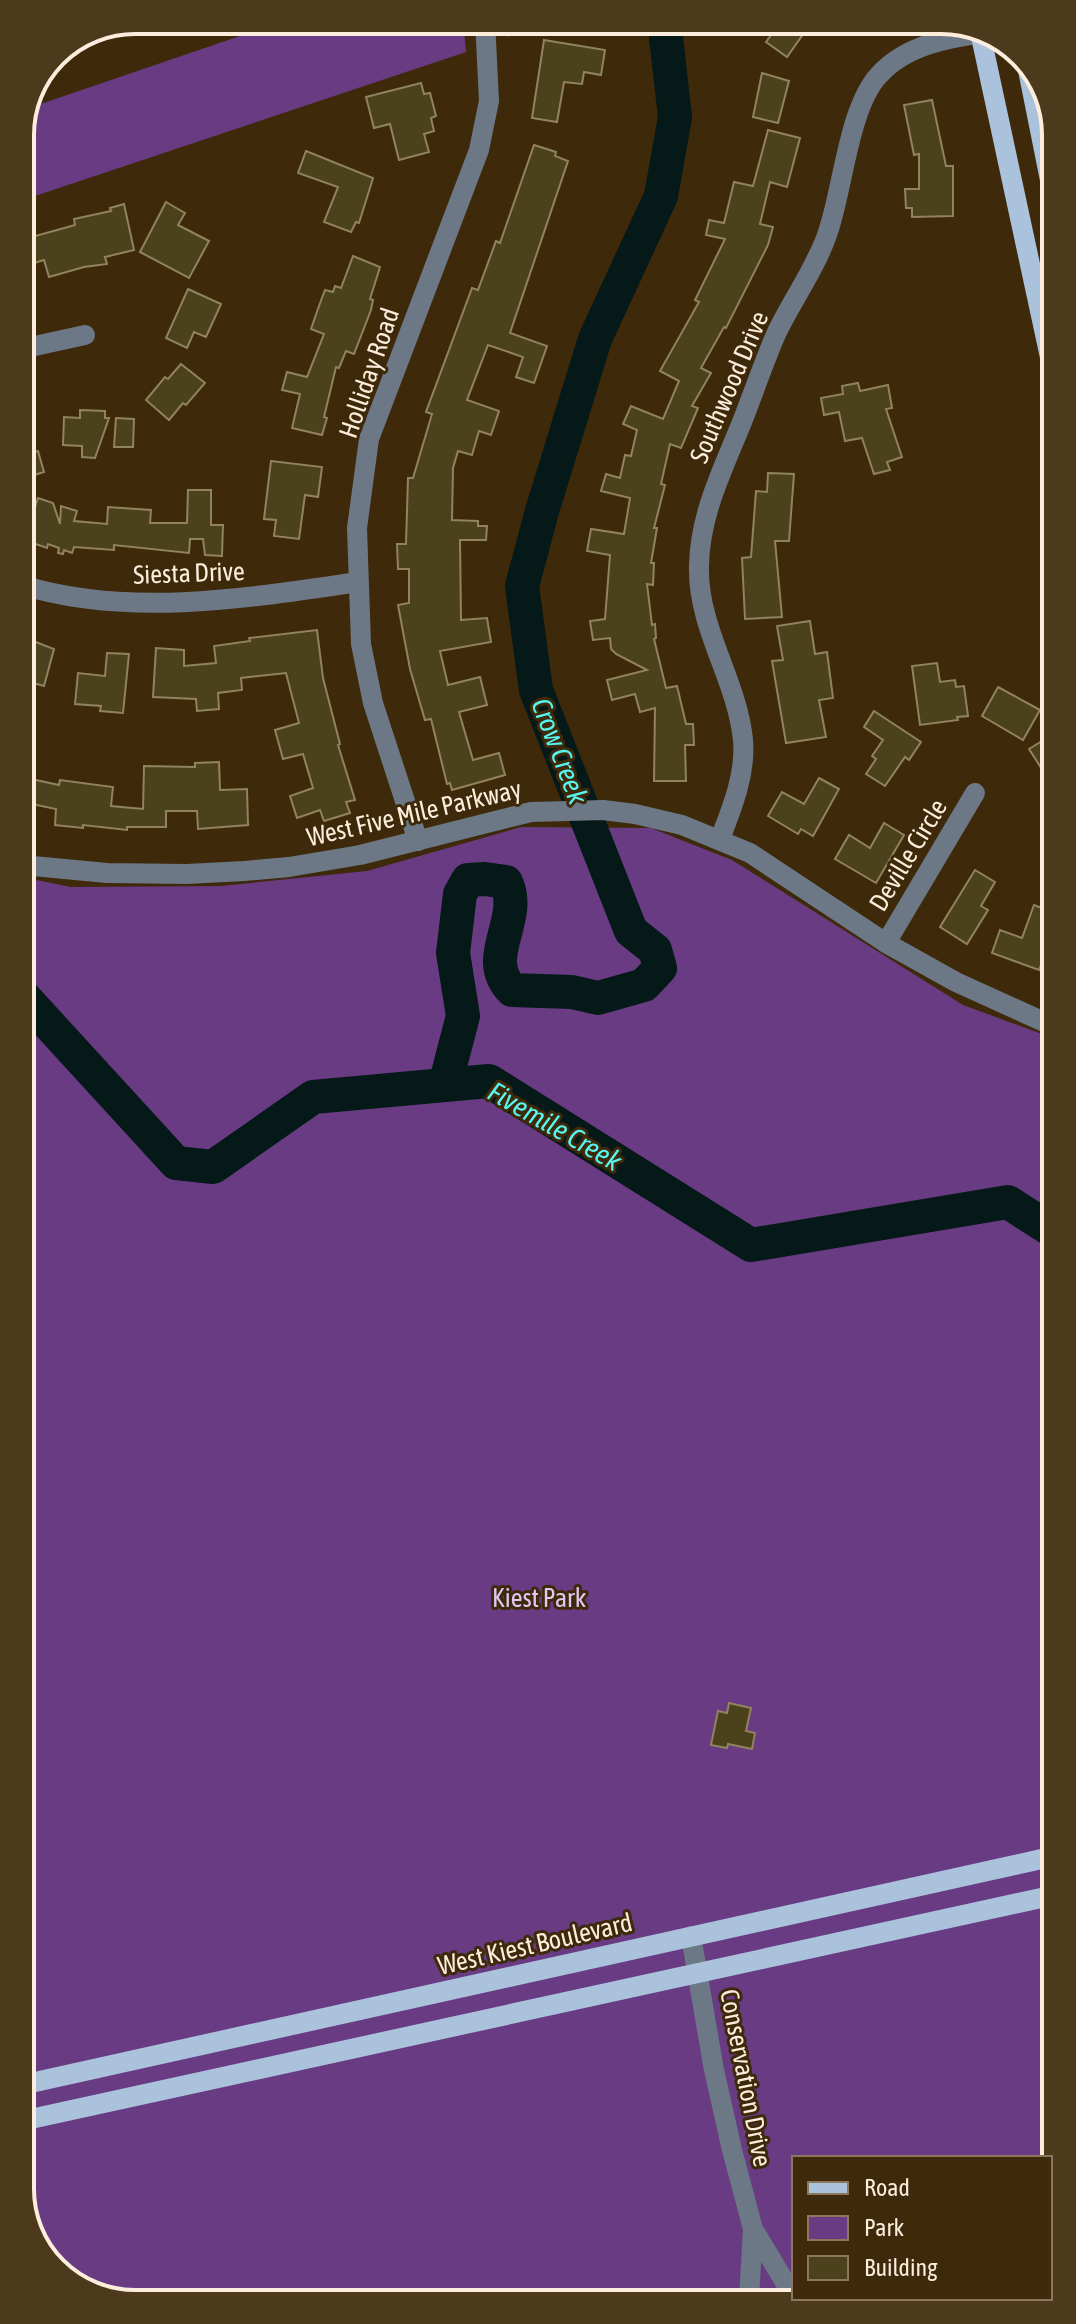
<svg xmlns="http://www.w3.org/2000/svg" width="1076" height="2324" font-family="'Asap Condensed',sans-serif">
<style>
.green{fill:#683b82}
.lines{fill:none;stroke-linecap:round;stroke-linejoin:round}
.river{stroke:#051918;stroke-width:34}
.building{fill:#4c411d;stroke:#90835e;stroke-width:2}
.minor{stroke:#6c7885;stroke-width:20}
.major{stroke:#abc2dd;stroke-width:20}
.labels{text-anchor:middle;stroke-width:6;stroke-linejoin:round;paint-order:stroke}
.street-label{font-size:26px;fill:#fceddd;stroke:#3e290a}
.park-label{font-size:26px;fill:#e2c7f3;stroke:#3e290a}
.water-label{font-size:28px;font-style:italic;fill:#57f5f0;stroke:#3e290a}
.rim{fill:none;stroke:#fceddd;stroke-width:4}
</style>
<rect width="100%" height="100%" fill="#3e290a"/>
<g class="green">
<path d="M287,20H463L466,52L20,201V128L29,108Z"/>
<path d="M506,20H556L507,37Z"/>
<path d="M521,827L651,828L732,860L963,1005L1053,1038L1056,2190L1050,2209V2158H794V2298H943L127,2304L65,2281L26,2227L22,877L71,887L221,886L367,871Z"/>
</g>
<g class="lines">
<g class="river">
<path d="M23,996L176,1163L213,1167L313,1097L489,1081L751,1245L1008,1202L1053,1231"/>
<path d="M445,1085L463,1016L453,953L460,894L468,880L485,879L506,882C524,920 480,957 512,990L572,992L598,998L644,985L660,968L655,950L631,931L536,690L522,586L542,511L595,339L661,196L675,117L664,20"/>
</g>
</g>
<g class="building">
<path d="M782,20H813L787,57L766,42Z"/>
<path d="M544,40L605,50L601,75L584,72L582,84L564,82L557,122L532,118Z"/>
<path d="M762,73L789,81L778,123L753,117Z"/>
<path d="M421,83L424,94L430,93L436,116L431,118L434,131L424,134L429,152L399,160L390,124L374,128L366,97Z"/>
<path d="M932,100L946,166H953V216L912,217V208H906L905,189H919V154L914,155L904,105Z"/>
<path d="M768,130L800,138L787,187L770,182L760,224L773,227L768,245L726,328L724,327L701,368L711,373L692,406L698,408L681,448L670,444L661,484L665,485L654,528H657L651,563H654L653,585L647,584L652,625L655,624L656,638L654,639L666,688L677,686L686,724H693L694,745H685L686,781H654L655,708L640,712L635,694L612,700L607,680L647,670L616,654L611,649L610,638L593,640L590,621L605,619L610,555L587,551L591,529L624,534L630,498L601,491L606,474L620,478L625,455L631,456L637,430L623,424L631,406L663,419L679,381L660,371L699,302L695,300L725,239L706,235L709,220L724,223L734,182L753,186Z"/>
<path d="M534,145L556,152L555,156L568,161L510,333L547,346L534,383L516,377L523,357L488,345L467,400L499,411L491,435L479,431L472,455L458,451L453,468L452,520L478,521V526H487L486,540H460L461,620L487,618L491,642L440,651L448,685L480,677L487,705L459,712L473,760L499,753L505,775L452,790L450,783L447,784L431,719L425,720L410,669L398,605L409,603V569H398L397,544H406L408,478H413L432,414L426,412L472,288L478,290L496,241L500,243Z"/>
<path d="M306,151L373,178L359,223L356,222L351,232L324,222L338,187L298,173Z"/>
<path d="M166,202L185,213L178,225L209,241L189,278L140,252Z"/>
<path d="M124,204L134,250L105,257L107,264L84,267L49,277L44,260L21,267V240L75,225L74,219L111,211L110,208Z"/>
<path d="M353,256L380,267L370,299L373,300L371,310L354,354L346,351L339,368L336,367L324,417L327,418L322,435L292,428L300,394L282,390L287,372L307,377L324,334L311,329L319,306L325,290L333,292L335,286L341,288Z"/>
<path d="M188,289L221,304L206,337L194,332L187,348L166,338Z"/>
<path d="M181,364L205,383L186,405L183,403L169,420L146,400L165,377L168,379Z"/>
<path d="M858,383L860,391L888,385L892,408L886,409L902,457L887,462L890,470L874,474L862,438L845,441L839,412L824,415L821,398L843,394L842,386Z"/>
<path d="M80,410L105,411V418H109L95,458L82,457V446L63,445L64,417L80,418Z"/>
<path d="M116,418L134,419L133,447H114Z"/>
<path d="M38,451L44,472L21,479V456Z"/>
<path d="M271,461L322,467L318,497L305,495L299,539L274,536L276,520L264,519Z"/>
<path d="M768,473L794,474L789,541H775L782,617L745,619L742,558L751,557L756,491L767,492Z"/>
<path d="M188,490H211V525H223L222,556L205,555L203,539H190L189,553L114,545V550L74,547L72,553L64,550L63,554L58,553L59,548L48,544L47,548L24,540L38,498L53,503L60,524L61,506L77,511L74,521L107,524L108,507L151,510L150,523H187Z"/>
<path d="M810,621L815,654L827,652L833,698L819,700L826,737L786,743L772,661L783,660L777,626Z"/>
<path d="M317,630L323,678L340,744L338,745L355,800L346,802L350,813L324,821L320,810L297,818L290,796L313,788L303,754L283,759L275,730L299,723L286,673L241,678L242,690L218,693L219,709L197,711L196,699L153,697L156,648L184,650V666L216,663L214,646L250,641L249,638Z"/>
<path d="M28,639L54,649L44,686L22,680V640L27,642Z"/>
<path d="M107,653L129,654L123,713L100,711L101,706L75,704L78,673L105,676Z"/>
<path d="M937,663L940,682L955,680L956,687L964,686L968,716L957,717L958,720L920,725L912,666Z"/>
<path d="M998,687L1040,710L1023,740L982,716Z"/>
<path d="M874,711L921,742L909,760L905,757L885,786L866,774L876,759L872,756L883,740L864,727Z"/>
<path d="M1052,735V785L1029,749Z"/>
<path d="M219,762L220,790L247,789L248,825L198,829L197,811H166V827H127V830L83,825V828L55,825L56,809L22,802V777L59,785L60,780L113,787L111,806L143,809L144,766L195,767V763Z"/>
<path d="M819,778L839,789L813,836L801,829L798,834L768,816L782,792L804,804Z"/>
<path d="M884,823L904,835L876,883L835,859L849,835L870,848Z"/>
<path d="M975,870L995,882L981,906L988,910L967,944L940,927Z"/>
<path d="M1034,905L1052,912V962L1043,960L1039,970L992,953L1000,930L1022,938Z"/>
<path d="M729,1703L751,1708L746,1731L755,1733L752,1749L728,1744L727,1748L711,1745L718,1711L727,1713Z"/>
</g>
<g class="lines">
<g class="minor">
<path d="M21,349L85,335"/>
<path d="M22,585C128,618 250,598 358,582"/>
<path d="M720,839C732,808 746,774 743,740C737,679 697,628 699,565C700,514 723,469 742,422C754,392 764,361 777,332C793,299 815,269 827,235C843,191 848,108 879,75C905,46 946,38 983,33"/>
<path d="M418,841L373,703L361,644L357,528L369,439L479,150L489,101L485,20"/>
<path d="M22,865L107,873L187,874L244,871L289,867L360,855L531,812L603,810L635,814L682,825L750,853L886,943L956,982L1053,1026"/>
<path d="M886,943L975,793"/>
<path d="M691,1936L714,2070L732,2150L753,2229L794,2297"/>
<path d="M749,2299L753,2229"/>
</g>
<g class="major">
<path d="M980,32L1051,362"/>
<path d="M1027,65L1050,180"/>
<path d="M26,2084L1055,1856"/>
<path d="M26,2120L1055,1895"/>
</g>
</g>
<g class="labels">
<g class="street-label">
<text transform="translate(369 373) rotate(-71)" y="9">Holliday Road</text>
<text transform="translate(729 387) rotate(-67)" y="9">Southwood Drive</text>
<text transform="translate(189 573) rotate(-2)" y="9">Siesta Drive</text>
<text transform="translate(414 813) rotate(-13)" y="9">West Five Mile Parkway</text>
<text transform="translate(908 855) rotate(-59)" y="9">Deville Circle</text>
<text transform="translate(535 1944) rotate(-13)" y="9">West Kiest Boulevard</text>
<text transform="translate(746 2078) rotate(79)" y="9">Conservation Drive</text>
</g>
<g class="park-label">
<text x="539" y="1607">Kiest Park</text>
</g>
<g class="water-label">
<text transform="translate(560 751) rotate(69)" y="10">Crow Creek</text>
<text transform="translate(555 1126) rotate(30)" y="10">Fivemile Creek</text>
</g>
</g>
<path d="M0 0H1076V2324H0ZM135 34H941A101 101 0 0 1 1042 135V2189A101 101 0 0 1 941 2290H135A101 101 0 0 1 34 2189V135A101 101 0 0 1 135 34Z" fill="#4d391b" fill-rule="evenodd"/>
<path class="rim" d="M135 34H941A101 101 0 0 1 1042 135V2189A101 101 0 0 1 941 2290H135A101 101 0 0 1 34 2189V135A101 101 0 0 1 135 34Z"/>
<rect x="792" y="2156" width="260" height="144" fill="#3e290a" stroke="#8a775e" stroke-width="2"/>
<rect x="808" y="2182" width="40" height="12" fill="#abc2dd" stroke="#8a775e" stroke-width="2"/>
<text x="864" y="2196" font-size="24" fill="#fceddd">Road</text>
<rect x="808" y="2216" width="40" height="24" fill="#683b82" stroke="#8a775e" stroke-width="2"/>
<text x="864" y="2236" font-size="24" fill="#fceddd">Park</text>
<rect x="808" y="2256" width="40" height="24" fill="#4c411d" stroke="#8a775e" stroke-width="2"/>
<text x="864" y="2276" font-size="24" fill="#fceddd">Building</text>
</svg>
